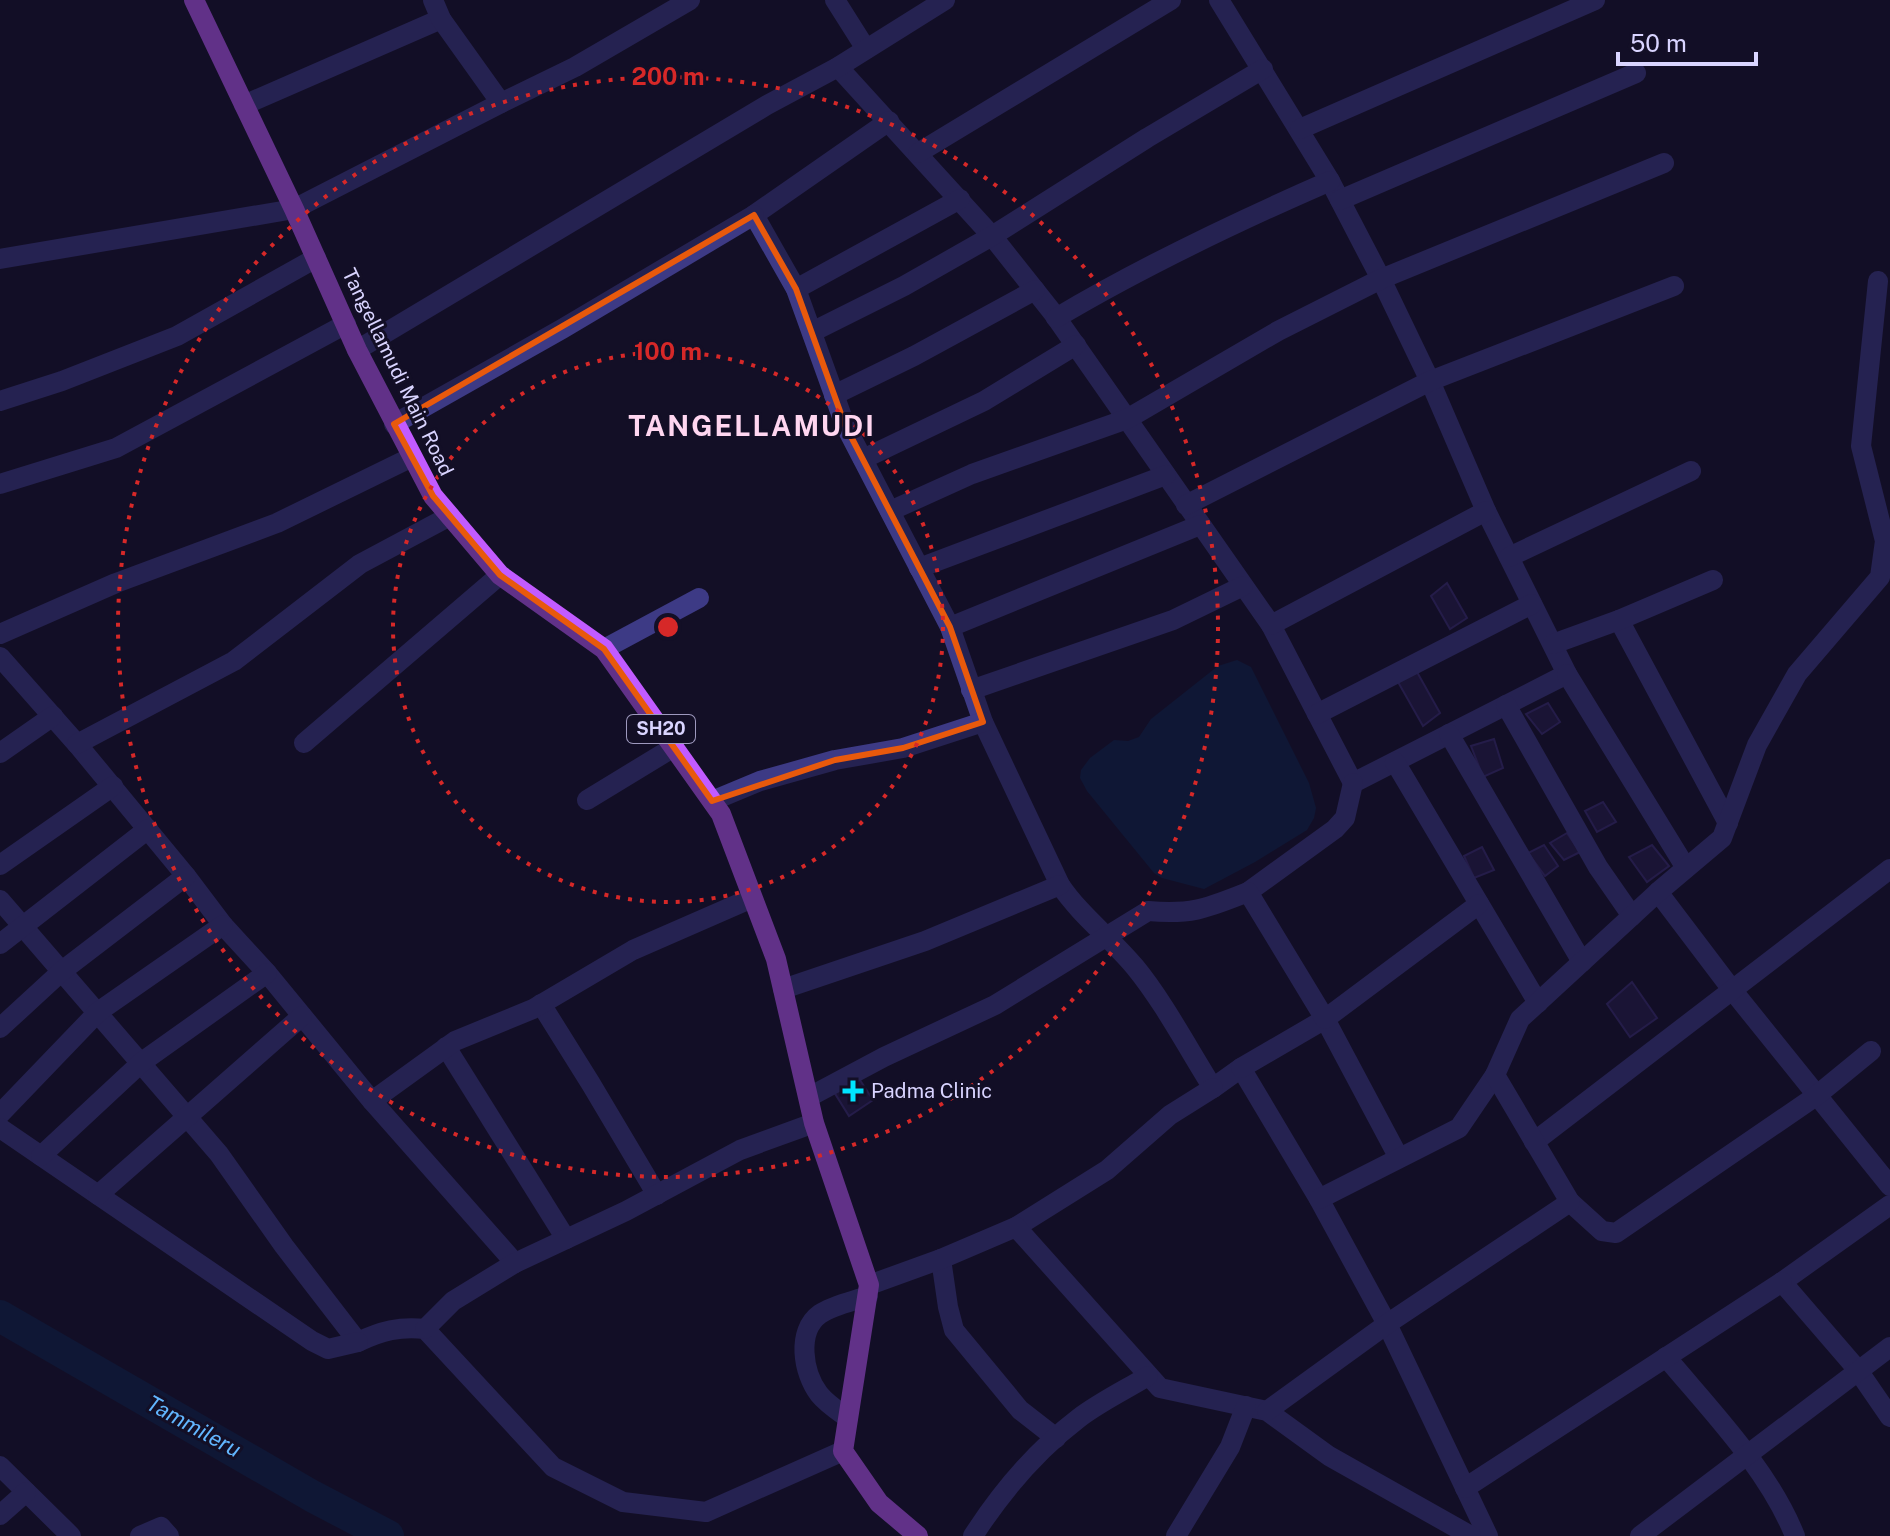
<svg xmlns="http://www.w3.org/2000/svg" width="1890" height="1536" font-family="'Public Sans',sans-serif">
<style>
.water{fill:#0c2248}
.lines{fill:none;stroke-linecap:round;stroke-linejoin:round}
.river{stroke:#0c2248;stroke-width:32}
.building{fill:#241b47;stroke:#3b2d73;stroke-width:2}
.minor{stroke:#3d3a85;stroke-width:20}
.major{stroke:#c25bff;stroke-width:20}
.marked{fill:none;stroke:#e8590c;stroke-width:6;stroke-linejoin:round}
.ring{fill:none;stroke:#d62828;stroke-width:4;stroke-dasharray:4 8}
.poi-dot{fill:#00e5ff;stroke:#130f26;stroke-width:3}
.labels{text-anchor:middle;stroke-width:6;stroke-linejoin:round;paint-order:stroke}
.shield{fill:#130f26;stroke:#9e99be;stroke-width:2}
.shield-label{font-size:18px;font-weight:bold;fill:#d9d4ff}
.street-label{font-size:20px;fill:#d9d4ff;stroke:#130f26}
.poi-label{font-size:20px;fill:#d9d4ff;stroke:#130f26;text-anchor:start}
.water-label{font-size:22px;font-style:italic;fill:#62b6ff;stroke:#130f26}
.district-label{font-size:28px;font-weight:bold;letter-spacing:2px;fill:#ffd6f0;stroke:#130f26}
.centre{fill:#d62828;stroke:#130f26;stroke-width:4}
.ring-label{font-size:24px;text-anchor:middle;font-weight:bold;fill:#d62828;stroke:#130f26;stroke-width:6;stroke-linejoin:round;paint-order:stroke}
</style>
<rect width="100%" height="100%" fill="#130f26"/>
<path class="water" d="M1237,660L1251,667L1309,783L1316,808L1314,818L1307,830L1255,862L1204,889L1162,878L1154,873L1087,791L1080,778L1081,770L1090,758L1114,740L1128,741L1139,737L1151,719L1218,666Z"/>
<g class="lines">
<path class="river" d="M0,1316L312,1496L388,1536"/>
</g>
<g class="building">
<path d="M1447,583L1467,618L1450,629L1431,596Z"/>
<path d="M1417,672L1440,713L1423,726L1398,682Z"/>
<path d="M1548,703L1560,722L1542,734L1526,714Z"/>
<path d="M1494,739L1503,768L1483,777L1471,746Z"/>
<path d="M1603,802L1616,822L1597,832L1585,811Z"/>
<path d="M1567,833L1580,852L1564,860L1550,843Z"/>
<path d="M1544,845L1558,866L1545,876L1528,853Z"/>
<path d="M1652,845L1669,866L1647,882L1629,857Z"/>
<path d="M1482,847L1494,870L1474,878L1464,856Z"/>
<path d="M1632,982L1657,1018L1630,1037L1607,1004Z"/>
<path d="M858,1077L873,1100L849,1116L834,1092Z"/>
</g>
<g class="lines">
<g class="minor">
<path d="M835,0L866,49"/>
<path d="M1219,0L1330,181L1381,279L1430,381L1486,511L1567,674L1353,783L1271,625"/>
<path d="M838,67L992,236L1053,313L1271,625L1486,511"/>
<path d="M501,103L575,67L690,0"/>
<path d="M244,105L441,19"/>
<path d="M889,121L754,215L796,289L845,425L950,627L983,722L1060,885C1081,916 1111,938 1135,967C1163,1001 1189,1050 1213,1088L1241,1068L1319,1199L1387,1324L1488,1536"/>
<path d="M1300,129L1595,0"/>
<path d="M918,153L1171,0"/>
<path d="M1340,200L1636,73"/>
<path d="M0,259L294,209L501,103L441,19L433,0"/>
<path d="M796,289L960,199"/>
<path d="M1056,318C1145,265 1236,222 1330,181"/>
<path d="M812,332L904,286L992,236L1147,138L1263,69"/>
<path d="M357,350L767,105L838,67L945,0"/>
<path d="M834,395L914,356L1035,290"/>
<path d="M0,401L62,381L177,336L316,258"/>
<path d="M394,424L562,329L754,215"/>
<path d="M863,459L984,401L1076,345"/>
<path d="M0,484L116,448L346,324"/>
<path d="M1186,505L1430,381L1674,286"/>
<path d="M890,511L972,474L1127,419L1278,331L1381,279L1664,163"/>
<path d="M1509,557L1691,471"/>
<path d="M919,568L1166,475"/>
<path d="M1619,620L1728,823"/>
<path d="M950,627L1200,525"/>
<path d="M0,634L116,583L277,523L412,457"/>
<path d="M1553,644L1619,620L1713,580"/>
<path d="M604,649L699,598"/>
<path d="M0,657L77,744L186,876L223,925L267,973L372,1101"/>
<path d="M1567,674L1686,868"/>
<path d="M971,690L1173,620L1243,586"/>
<path d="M1506,705L1598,867L1632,916"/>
<path d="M1317,714L1532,604"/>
<path d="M1449,734L1582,962"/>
<path d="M304,743L500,575"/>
<path d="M77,744L234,661L360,564L450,516"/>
<path d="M0,753L53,716"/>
<path d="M1395,762L1538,1003"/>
<path d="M587,800L674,747"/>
<path d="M712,801L760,781L835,760L903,748L983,722"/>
<path d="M0,865L113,786"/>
<path d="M1248,892L1335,829L1345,818L1353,783"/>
<path d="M1658,892L1733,991L1890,1186"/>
<path d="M0,900L219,1154L284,1246L358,1342C381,1331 400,1326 425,1329L553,1467L623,1502L706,1512L843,1451"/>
<path d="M0,944L148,829"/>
<path d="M783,989L925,941L1060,885"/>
<path d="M541,1004L591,1084L657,1195"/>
<path d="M0,1028L62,971L186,876"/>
<path d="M446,1047L566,1239"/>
<path d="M1241,1068L1325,1019L1399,1158"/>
<path d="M809,1097L884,1057L995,1005L1148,911C1193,915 1207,908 1248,892L1325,1019L1479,904"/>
<path d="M0,1114L98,1012L223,925"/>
<path d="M0,1128L312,1341L328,1349L358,1342"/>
<path d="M1534,1142L1890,869"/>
<path d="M41,1156L142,1062L267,973"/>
<path d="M98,1195L302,1016"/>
<path d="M1319,1199L1459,1128L1495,1075"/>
<path d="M1570,1202L1602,1231L1616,1233L1816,1096L1871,1051"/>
<path d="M1890,1205L1782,1282L1857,1369L1890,1417"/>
<path d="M1016,1227L1107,1170L1170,1115L1213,1088"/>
<path d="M941,1259L948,1307L954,1330L1020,1410L1056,1438"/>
<path d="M515,1263L372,1101L455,1041L533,1009L633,950L752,898"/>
<path d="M869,1285L941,1259L1016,1227L1160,1388L1267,1411L1329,1456L1471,1536"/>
<path d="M425,1329L453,1301L515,1263L626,1211L740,1150L814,1123"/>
<path d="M1666,1357C1712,1412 1768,1469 1795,1536"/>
<path d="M1267,1411L1387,1324L1570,1202L1495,1075L1520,1019L1658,892L1722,838L1757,745L1797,674L1880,577L1885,541L1861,446L1878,281"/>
<path d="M848,1418C838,1411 827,1404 819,1394C803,1373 796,1331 820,1314C833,1305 854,1301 868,1296"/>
<path d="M0,1466L71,1536"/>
<path d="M1465,1488L1782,1282"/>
<path d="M0,1515L26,1492"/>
<path d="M140,1536L161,1527L169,1536"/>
<path d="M973,1536C1002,1491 1037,1450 1079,1418C1100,1402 1125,1390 1148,1376"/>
<path d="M1176,1536L1230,1447L1246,1406"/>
<path d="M1640,1536L1890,1347"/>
</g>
<path class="major" d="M194,0L294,209L357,350L433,496L500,575L604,649L721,814L776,959L814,1123L869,1285L843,1451L879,1503L918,1536"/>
</g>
<path d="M0 0H1890V1536H0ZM754,215L796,289L845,425L950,627L983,722L903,748L835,760L712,801L604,649L500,575L433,496L394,424Z" fill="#130f26" fill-opacity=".55" fill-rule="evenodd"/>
<path class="marked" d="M754,215L796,289L845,425L950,627L983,722L903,748L835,760L712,801L604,649L500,575L433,496L394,424Z"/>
<g class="ring">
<circle cx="668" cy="627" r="275"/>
<circle cx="668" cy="627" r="550"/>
</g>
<path class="poi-dot" d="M849 1079h8v8h8v8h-8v8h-8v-8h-8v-8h8z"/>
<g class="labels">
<rect class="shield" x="627" y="715" width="68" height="28" rx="6"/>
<g class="shield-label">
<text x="661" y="735">SH20</text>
</g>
<g class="street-label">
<text transform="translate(398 372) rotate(64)" y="7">Tangellamudi Main Road</text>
</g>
<g class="poi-label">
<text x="871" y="1098">Padma Clinic</text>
</g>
<g class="water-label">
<text transform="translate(194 1426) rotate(29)" y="8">Tammileru</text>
</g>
<g class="district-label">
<text x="752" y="436">TANGELLAMUDI</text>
</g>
</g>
<circle cx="668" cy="627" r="12" class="centre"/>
<g class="ring-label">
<text x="668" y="85">200 m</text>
<text x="668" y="360">100 m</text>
</g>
<path d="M1618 52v12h138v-12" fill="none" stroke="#d9d4ff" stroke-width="4"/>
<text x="1630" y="52" font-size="24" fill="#d9d4ff" stroke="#130f26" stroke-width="6" paint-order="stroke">50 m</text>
</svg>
